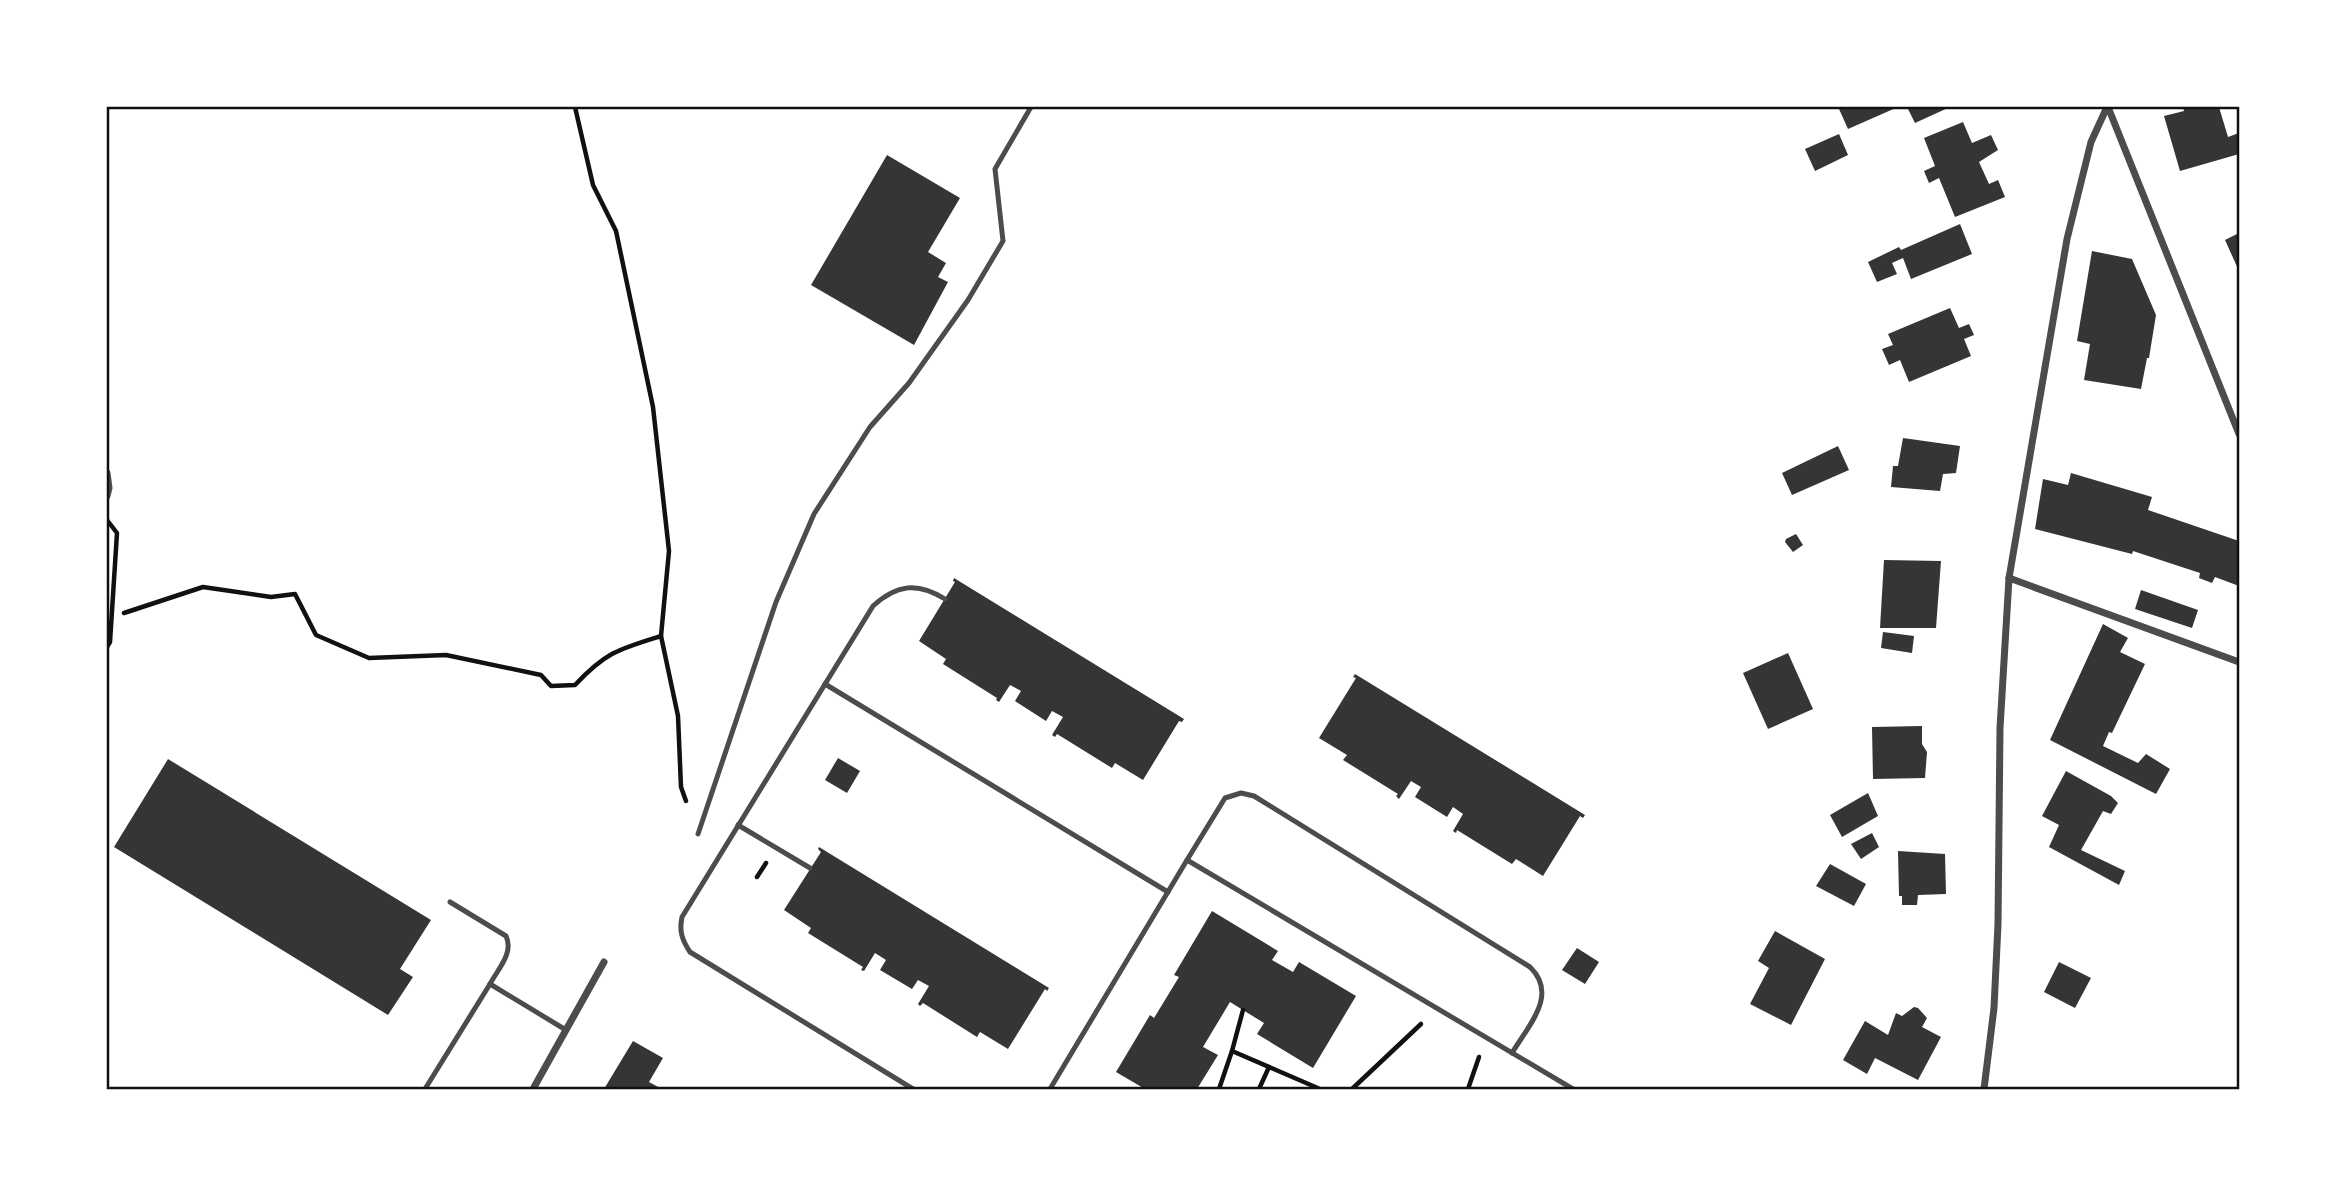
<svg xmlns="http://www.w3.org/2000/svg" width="2346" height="1196" font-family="'Crimson Pro',serif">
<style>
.building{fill:#353535}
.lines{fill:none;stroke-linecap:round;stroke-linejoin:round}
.path{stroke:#111;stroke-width:4.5}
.service{stroke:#4c4c4c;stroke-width:5}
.minor{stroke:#4c4c4c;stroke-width:7}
.neatline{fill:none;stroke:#111;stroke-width:2.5}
</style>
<rect width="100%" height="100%" fill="#fff"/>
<g class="building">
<path d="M1845,107H1898L1848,129L1839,109Z"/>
<path d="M1907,107H1950L1915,123Z"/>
<path d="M2183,107H2219L2228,137L2239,133V154L2180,171L2164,116L2184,111Z"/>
<path d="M1963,122L1972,143L1991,135L1998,150L1979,162L1989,184L1998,180L2005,197L1955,217L1939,178L1929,183L1924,171L1935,166L1924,138Z"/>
<path d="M1839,134L1848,155L1815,171L1805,149Z"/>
<path d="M887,155L960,198L928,252L946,263L938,277L948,282L914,345L811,285Z"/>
<path d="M1960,224L1972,254L1911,279L1903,258L1892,263L1897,274L1877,282L1868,262L1899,247L1901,250Z"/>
<path d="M2239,233V271L2225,240Z"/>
<path d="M2092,251L2132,259L2156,315L2149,358H2147L2141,389L2084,380L2090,344L2077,341Z"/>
<path d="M1950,308L1959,328L1969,324L1974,335L1964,339L1971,356L1909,382L1900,360L1889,365L1882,349L1893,345L1888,334Z"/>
<path d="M1903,438L1960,446L1956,473L1943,474L1940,491L1891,487L1893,466H1898Z"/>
<path d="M1838,446L1849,470L1792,495L1782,473Z"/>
<path d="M2071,473L2152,497L2148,510L2239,541V586L2215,577L2212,583L2199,578L2200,573L2136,552L2133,551L2132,554L2035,529L2043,479L2068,485Z"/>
<path d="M1796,534L1803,545L1793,552L1785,542L1786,539Z"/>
<path d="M1884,560L1941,561L1936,628H1880Z"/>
<path d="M954,578L1184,719L1182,722L1179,721L1143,780L1115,763L1112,768L1057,734L1055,737L1052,735L1063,717L1052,711L1046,721L1015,701L1021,691L1010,685L999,702L996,700L997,698L943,664L946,659L919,641L955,582L953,581Z"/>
<path d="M2141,590L2198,610L2192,628L2135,609Z"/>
<path d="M2103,624L2128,638L2120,652L2145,664L2112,733L2109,732L2103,746L2138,763L2146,754L2170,769L2156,794L2050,740Z"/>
<path d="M1883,632L1914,636L1912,653L1881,648Z"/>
<path d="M1788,653L1813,709L1768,729L1743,673Z"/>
<path d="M1355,674L1585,815L1583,818L1580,816L1543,876L1516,859L1512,864L1457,830L1456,833L1453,831L1463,814L1453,807L1447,817L1415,797L1421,787L1411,781L1399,799L1396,796L1398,794L1343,760L1347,755L1319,738L1356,678L1353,677Z"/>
<path d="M1922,726V744L1927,752L1925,778L1873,779L1872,727Z"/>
<path d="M838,758L860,771L847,793L825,780Z"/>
<path d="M168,759L431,920L400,969L413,977L388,1015L114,847Z"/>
<path d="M2066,771L2111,796L2118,803L2111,814L2103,811L2081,850L2125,871L2119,885L2049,847L2059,825L2042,816Z"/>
<path d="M1868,793L1878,816L1842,837L1830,815Z"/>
<path d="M1872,833L1879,847L1861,859L1851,844Z"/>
<path d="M819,847L1049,988L1047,991L1045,989L1008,1049L980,1032L977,1037L923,1003L920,1006L918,1004L929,986L918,980L912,989L880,970L886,960L875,953L864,971L861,970L863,967L808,933L811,928L784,910L821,852L818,849Z"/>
<path d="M1898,851L1945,854L1946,894L1918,895L1917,905H1902V896H1899Z"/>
<path d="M1830,864L1866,884L1854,906L1816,886Z"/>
<path d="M1212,911L1278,951L1272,960L1293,972L1299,962L1356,996L1313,1068L1257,1034L1264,1023L1230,1002L1203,1047L1218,1055L1197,1089H1145L1116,1072L1150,1015L1154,1018L1179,977L1174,975Z"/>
<path d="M1775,931L1825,959L1791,1025L1750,1004L1769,968L1758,961Z"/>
<path d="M1577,948L1599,962L1585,984L1562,970Z"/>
<path d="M2059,962L2091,978L2075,1008L2044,992Z"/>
<path d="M1914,1007L1918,1008L1927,1018L1922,1027L1941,1037L1918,1080L1875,1058L1867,1074L1843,1060L1865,1021L1888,1035L1896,1013L1902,1016Z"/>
<path d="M633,1041L663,1058L649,1082L662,1089H604Z"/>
</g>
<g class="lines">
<g class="path">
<path d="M575,107L593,185L616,231L653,407L669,551L661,636L678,716L681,787L686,801"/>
<path d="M107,520L117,533L110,642L107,647"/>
<path d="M124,613L203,587L271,597L295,594L316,635L369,658L446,655L541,675L551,686L575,685C606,652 619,649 661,636"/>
<path d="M757,877L766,863"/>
<path d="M1232,1051L1243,1010"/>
<path d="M1219,1089L1232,1051L1320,1089"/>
<path d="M1259,1089L1269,1067"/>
<path d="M1352,1089L1421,1024"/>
<path d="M1468,1089L1479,1057"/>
</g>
<g class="service">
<path d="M825,684L1168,892"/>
<path d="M738,825L810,868"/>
<path d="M698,834L776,602L814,514L870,427L909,383L968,300L1003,241L995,169L1031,107"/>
<path d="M1187,860L1225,798L1241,793L1254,796L1530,967C1559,995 1528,1026 1512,1053"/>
<path d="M450,902L506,936C514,953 498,969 490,984"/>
<path d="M425,1089L490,984L566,1030"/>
<path d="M913,1089L690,952C682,940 679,931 682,917L873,606C897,584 918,582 945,599"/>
<path d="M1050,1089L1187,860L1573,1089"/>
</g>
<g class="minor">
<path d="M2108,107L2239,434"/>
<path d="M107,473L109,488L107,496"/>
<path d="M2009,578L2239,662"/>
<path d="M533,1089L604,962"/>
<path d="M1984,1089L1994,1008L1998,924L2000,728L2009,578L2067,239L2091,142L2107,107"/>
</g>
</g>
<rect width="2346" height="1196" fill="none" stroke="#ffffff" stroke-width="217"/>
<rect x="108" y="108" width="2130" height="980" class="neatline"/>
</svg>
